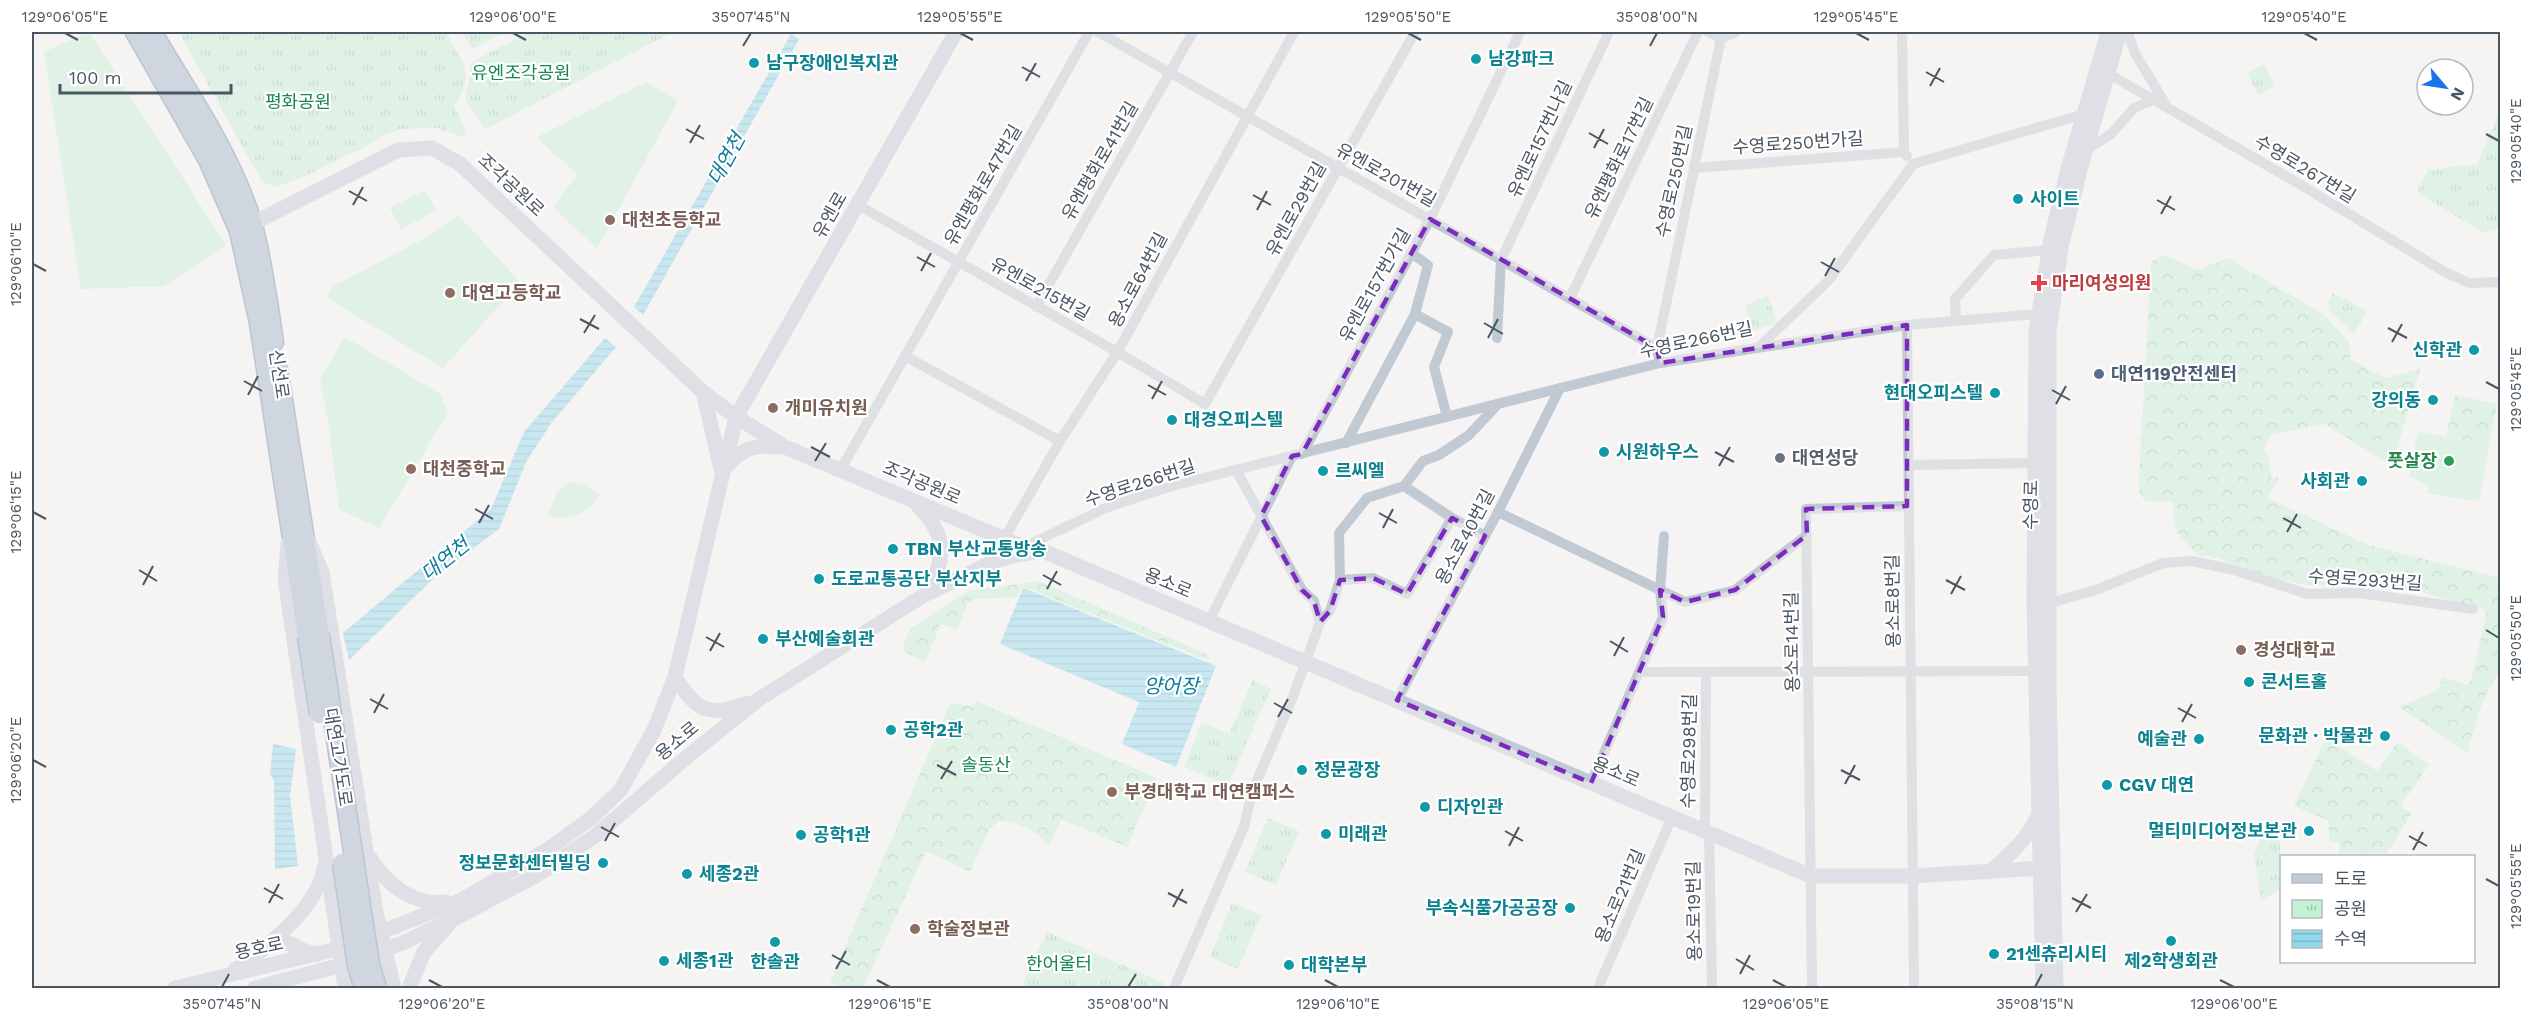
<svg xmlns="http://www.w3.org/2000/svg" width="2532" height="1020" font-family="'Work Sans','Noto Sans KR',sans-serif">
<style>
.grass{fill:#c3f1d5}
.forest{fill:url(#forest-crowns)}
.park{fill:url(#park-tufts)}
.water{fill:url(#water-rules)}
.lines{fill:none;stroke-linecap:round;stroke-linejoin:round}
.trunk-casing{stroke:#7690ad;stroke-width:21}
.minor{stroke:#c1cad2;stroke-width:10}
.secondary{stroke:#c1cbd6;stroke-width:15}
.trunk{stroke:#9fb4c9;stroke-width:18}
.trunk-bridge-casing{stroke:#7690ad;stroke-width:21;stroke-linecap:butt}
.trunk-bridge{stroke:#9fb4c9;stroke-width:18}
.marked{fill:none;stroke:#7b2cbf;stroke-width:4.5;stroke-dasharray:12 8;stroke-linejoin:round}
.ticks{fill:none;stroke:#4a5661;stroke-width:2}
.culture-dot{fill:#0f9aa8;stroke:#fff;stroke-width:2}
.education-dot{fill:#8d6e63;stroke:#fff;stroke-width:2}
.health-dot{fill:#e0444e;stroke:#fff;stroke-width:2}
.service-dot{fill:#5c6f8a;stroke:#fff;stroke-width:2}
.worship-dot{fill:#6b7280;stroke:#fff;stroke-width:2}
.leisure-dot{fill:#2e9e5b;stroke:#fff;stroke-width:2}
.labels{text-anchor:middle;stroke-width:4.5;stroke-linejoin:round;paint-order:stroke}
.culture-label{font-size:18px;font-weight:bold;fill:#0d838f;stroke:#fff;text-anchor:start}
.park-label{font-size:18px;fill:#17864f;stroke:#fff}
.street-label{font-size:18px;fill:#4a5661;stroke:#fff}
.education-label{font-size:18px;font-weight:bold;fill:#785e54;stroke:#fff;text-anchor:start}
.health-label{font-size:18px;font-weight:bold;fill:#be3a42;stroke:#fff;text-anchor:start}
.service-label{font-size:18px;font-weight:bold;fill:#4e5e75;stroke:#fff;text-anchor:start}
.worship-label{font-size:18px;font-weight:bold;fill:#5b616d;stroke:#fff;text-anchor:start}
.leisure-label{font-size:18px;font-weight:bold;fill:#27864d;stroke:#fff;text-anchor:end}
.water-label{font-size:20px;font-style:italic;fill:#0c7c9b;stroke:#fff}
.neatline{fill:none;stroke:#4a5661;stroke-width:2}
.ticks-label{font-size:15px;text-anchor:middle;fill:#4a5661}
</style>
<defs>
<pattern id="forest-crowns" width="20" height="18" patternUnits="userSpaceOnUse" patternTransform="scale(1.5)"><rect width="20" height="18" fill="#c3f1d5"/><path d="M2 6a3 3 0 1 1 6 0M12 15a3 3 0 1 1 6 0" fill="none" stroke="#a0c6b0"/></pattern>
<pattern id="park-tufts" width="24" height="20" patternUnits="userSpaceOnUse" patternTransform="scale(1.5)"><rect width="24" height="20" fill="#c3f1d5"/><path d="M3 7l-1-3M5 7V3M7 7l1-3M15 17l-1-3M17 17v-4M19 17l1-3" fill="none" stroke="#a0c6b0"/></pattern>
<pattern id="water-rules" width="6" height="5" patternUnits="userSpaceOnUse" patternTransform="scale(1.5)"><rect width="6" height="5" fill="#90daee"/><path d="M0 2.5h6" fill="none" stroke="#78b4c4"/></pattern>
</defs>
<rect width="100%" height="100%" fill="#f5f3f3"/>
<g class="grass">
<path d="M89,32L226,245L164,286L81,289L44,52Z"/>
<path d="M646,82L678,101L597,248L553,208L577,175L537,137Z"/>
<path d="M425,190L436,211L401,229L390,208Z"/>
<path d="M458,215L520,282L443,368L327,298L332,287L423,239Z"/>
<path d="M345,337L440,394L448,412L379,528L339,509L328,421L320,380Z"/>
<path d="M2418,432L2489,445L2479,501L2428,494L2429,486L2409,476Z"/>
<path d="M569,482L585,484L599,495C587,515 570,521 548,516L557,492Z"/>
</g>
<g class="forest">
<path d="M2163,255L2198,270L2227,258L2322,313L2349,342L2351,360L2385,378L2420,369L2392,466L2325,424L2273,434L2267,442L2264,452L2268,455L2270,471L2272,472L2271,477L2275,479L2277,476L2279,477L2268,498L2368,545L2500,578V671L2484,698L2469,744V753L2398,707L2437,691L2443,677L2466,685L2471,681L2486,615L2485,609L2458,603L2396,584L2307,585L2265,576L2218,558L2197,555L2175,530L2173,502L2145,501L2139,492L2140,462L2151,262Z"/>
<path d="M2455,395L2497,404L2489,445L2446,436Z"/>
<path d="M1039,581L1209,655L1207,660L1022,586L1017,597L975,599L967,604L957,630L941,624L925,662L905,652L903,646L910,629L969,591Z"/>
<path d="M976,701L1157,778L1127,847L1061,819L1049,845C1035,830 1019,822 998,821L989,830L970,872L926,851L863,988H845L830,982L950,704L972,706Z"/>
<path d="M2326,738L2377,771L2397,742L2429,764L2401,806L2412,813L2385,856H2339V843L2329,840V821L2294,806Z"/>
</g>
<g class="park">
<path d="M179,32H446C462,62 477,73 454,106L466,129L464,137L437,128L401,129L386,134L372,143L303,177L276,187L262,182Z"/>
<path d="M462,32H505L472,49Z"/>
<path d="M529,32H673L485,129L465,99L472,62Z"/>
<path d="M2264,64L2275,86L2258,95L2247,73Z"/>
<path d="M2500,110V228L2483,233L2417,192L2428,170L2477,164Z"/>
<path d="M2333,293L2367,311L2354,334L2329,310L2330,307L2327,305Z"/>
<path d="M1768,296L1777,323L1752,331L1746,305Z"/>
<path d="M1253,680L1271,689L1228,785L1184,767L1202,723L1229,734Z"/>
<path d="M1268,818L1299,831L1276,885L1245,872Z"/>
<path d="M2264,832L2280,840L2281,888L2261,901L2254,853Z"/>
<path d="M1232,903L1261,915L1238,969L1210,957Z"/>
<path d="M1047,932L1164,983L1161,988H1021Z"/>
</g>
<g class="water">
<path d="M791,34L799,39L643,315L634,307Z"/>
<path d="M605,338L616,347L552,422L526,462L499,529L434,578L349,660L343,633L491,509L524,432Z"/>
<path d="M1023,588L1216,666L1176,767L1122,744L1139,702L1000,644Z"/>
<path d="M273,744L296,749L290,796L298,866L275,869L274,780L270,774Z"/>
</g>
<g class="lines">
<defs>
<g id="trunk">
<path d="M135,32L208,160L239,231L259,323L307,636"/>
<path d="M152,32C189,94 232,155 253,225C263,263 268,303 274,342"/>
<path d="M278,369L320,634"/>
</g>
</defs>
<use href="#trunk" class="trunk-casing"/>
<g class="minor">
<path d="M1098,32L1657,348"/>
<path d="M1708,32L1721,38"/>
<path d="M1902,32L1904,152L1907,156"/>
<path d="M2127,32L2136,55L2166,105"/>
<path d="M1721,38L1736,32"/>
<path d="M2102,70L2296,182L2445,272L2469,283L2500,282"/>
<path d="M2085,151L2111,134L2134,108L2153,100"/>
<path d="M1694,168L1904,152"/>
<path d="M858,205C974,271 1091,335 1205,404L1415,32"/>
<path d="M1570,298L1698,32"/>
<path d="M1036,307L1193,32"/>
<path d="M1415,314L1448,332L1434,367L1447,417"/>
<path d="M1956,321L1955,299L1994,255L2049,250"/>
<path d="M1907,325L1914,988"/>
<path d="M1497,338L1501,260L1609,32"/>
<path d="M1760,346L1828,281L1913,164L2084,114"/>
<path d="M905,356L1060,441"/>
<path d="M1660,363L1657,348L1721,38"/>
<path d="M1346,443L1415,314L1428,265L1411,253"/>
<path d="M1302,454L1430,219L1520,32"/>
<path d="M1909,465L2037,463"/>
<path d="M841,469L1089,32"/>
<path d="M1236,470L1302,590L1314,601L1320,622"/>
<path d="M1404,486L1452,518L1485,536"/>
<path d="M1498,512L1685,602L1735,590L1807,535"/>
<path d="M1004,539L1060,441L1118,351L1294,32"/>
<path d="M1024,547L1108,507L1172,486L1660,363L1907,325L2038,314"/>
<path d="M1340,580L1373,578L1407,594L1452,518"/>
<path d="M2049,603L2093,591L2163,563L2192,561L2234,570L2307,594L2360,593L2473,609"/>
<path d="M1209,621L1292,456"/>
<path d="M1641,672L2036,671"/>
<path d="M1397,700L1498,512L1560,388"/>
<path d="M1591,783L1663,617L1660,590L1664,536"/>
<path d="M1705,831L1706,672"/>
<path d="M1709,832L1712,988"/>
<path d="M1174,988L1244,827L1252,792L1294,694L1320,622L1330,611L1340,580L1339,533L1367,498L1404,486L1423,461L1439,455L1469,435L1498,404"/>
<path d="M1598,988L1672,817"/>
<path d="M1812,988L1806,509L1907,506"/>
</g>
<g class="secondary">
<path d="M252,224L398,150L432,148L460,164L703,392L736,417L785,447L1024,547L1043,551L1811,876H1913L2041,868"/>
<path d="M703,392L721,469"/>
<path d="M725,468C743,446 755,445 782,447"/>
<path d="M918,506C948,535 946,560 926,594"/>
<path d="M309,542L322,572L376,913L394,988"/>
<path d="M288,543L285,579L345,988"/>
<path d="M675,677C696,710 709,719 747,703"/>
<path d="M370,858C386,884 414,906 445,902"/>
<path d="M1990,872C2009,855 2027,840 2038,816"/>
<path d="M277,937L300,949L316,955"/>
<path d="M236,969L243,966C275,939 317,908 325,865"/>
<path d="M175,988L340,948L460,901L547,850L590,819L620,791L654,730L675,677L736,417L956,32"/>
<path d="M255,988L342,965L400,944L454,919L537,875L595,836L688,756L759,699L926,594L991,563L1012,556L1034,552"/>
<path d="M409,988L424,952L448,925"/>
<path d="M2043,988L2034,602L2036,332L2051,239L2069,165L2108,32"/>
<path d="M2056,988L2049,689V332L2061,247L2081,166L2120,32"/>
</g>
<use href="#trunk" class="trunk"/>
<defs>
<g id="trunk-bridge">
<path d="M320,634L370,964L377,988"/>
<path d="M307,636L319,714"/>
<path d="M342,863L357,966L364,988"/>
</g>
</defs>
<use href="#trunk-bridge" class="trunk-bridge-casing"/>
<use href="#trunk-bridge" class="trunk-bridge"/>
</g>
<path d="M0 0H2532V1020H0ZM1430,219L1657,348L1660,363L1907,325V506L1806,509L1807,535L1735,590L1685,602L1660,590L1663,617L1591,783L1397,700L1485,536L1452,518L1407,594L1373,578L1340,580L1330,611L1320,622L1314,601L1302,590L1261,516L1292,456L1302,454Z" fill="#f5f3f3" fill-opacity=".55" fill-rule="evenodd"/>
<path class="marked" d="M1430,219L1657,348L1660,363L1907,325V506L1806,509L1807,535L1735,590L1685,602L1660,590L1663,617L1591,783L1397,700L1485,536L1452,518L1407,594L1373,578L1340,580L1330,611L1320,622L1314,601L1302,590L1261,516L1292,456L1302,454Z"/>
<path class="ticks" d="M65,33L78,40M513,33L526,40M960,33L973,40M1408,33L1421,40M1856,33L1869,40M2304,33L2317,40M743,46L751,33M1650,46L1657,33M1022,67L1040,77M1926,72L1944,82M1026,81L1036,63M1930,86L1940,68M686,129L704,139M1589,133L1608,144M2486,134L2499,141M690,143L700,125M1594,148L1604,129M349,191L367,201M1253,195L1271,205M2157,200L2175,210M353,205L363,187M1257,210L1267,191M2161,214L2171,196M917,257L935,267M1821,262L1839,272M33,264L46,271M921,271L931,253M1825,276L1835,258M580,319L599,329M1484,323L1503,334M2388,328L2407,338M584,333L595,315M1488,338L1498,319M2392,342L2402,324M244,381L262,391M2486,382L2499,389M1148,385L1166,395M2052,390L2070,400M248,395L258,376M1152,399L1162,381M2056,404L2066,386M811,447L830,457M1715,452L1734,462M815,461L826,443M1719,466L1730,447M475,509L493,519M33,512L46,519M1379,513L1397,523M2283,518L2301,528M479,523L489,505M1383,528L1393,509M2287,532L2297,514M139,570L157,581M1043,575L1061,585M1946,580L1965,590M143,585L153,566M1047,589L1057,571M1951,594L1961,576M2486,630L2499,638M706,637L724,647M1610,641L1628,652M710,651L720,633M1614,656L1624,637M370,699L388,709M1274,703L1292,713M2178,708L2196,718M374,713L384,694M1278,717L1288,699M2182,722L2192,704M33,760L46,767M937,765L956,775M1841,770L1860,780M941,779L952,761M1845,784L1855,765M601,827L619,837M1505,831L1523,841M2409,836L2427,846M605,841L615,823M1509,846L1519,827M2413,850L2423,832M2486,879L2499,886M264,888L283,899M1168,893L1187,903M2072,898L2091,908M269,903L279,884M1173,907L1183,889M2076,912L2087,894M832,955L850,965M1736,959L1754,970M836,969L846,951M1740,974L1750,955M429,980L442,987M877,980L890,987M1325,980L1338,987M1773,980L1786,987M2220,980L2234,987M222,987L229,974M1128,987L1136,974M2035,987L2042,974"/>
<g class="culture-dot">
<circle cx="1476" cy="59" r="6"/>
<circle cx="754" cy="63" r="6"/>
<circle cx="2018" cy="199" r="6"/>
<circle cx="2474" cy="350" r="6"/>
<circle cx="1995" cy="393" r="6"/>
<circle cx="2433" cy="400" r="6"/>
<circle cx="1172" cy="420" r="6"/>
<circle cx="1604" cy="452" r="6"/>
<circle cx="1323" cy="471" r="6"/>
<circle cx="2362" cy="481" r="6"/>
<circle cx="893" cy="549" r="6"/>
<circle cx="819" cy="579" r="6"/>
<circle cx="763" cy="639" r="6"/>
<circle cx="2249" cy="682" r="6"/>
<circle cx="891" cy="730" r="6"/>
<circle cx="2385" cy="736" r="6"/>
<circle cx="2199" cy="739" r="6"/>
<circle cx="1302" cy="770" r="6"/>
<circle cx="2107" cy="785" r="6"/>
<circle cx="1425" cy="807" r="6"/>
<circle cx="2309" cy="831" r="6"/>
<circle cx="1326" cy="834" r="6"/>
<circle cx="801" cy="835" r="6"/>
<circle cx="603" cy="863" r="6"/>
<circle cx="687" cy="874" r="6"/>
<circle cx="1570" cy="908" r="6"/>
<circle cx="2171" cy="941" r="6"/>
<circle cx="775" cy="942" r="6"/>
<circle cx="1994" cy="954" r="6"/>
<circle cx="664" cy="961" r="6"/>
<circle cx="1289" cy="965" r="6"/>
</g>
<g class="education-dot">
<circle cx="610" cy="220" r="6"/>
<circle cx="450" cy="293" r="6"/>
<circle cx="773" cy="408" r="6"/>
<circle cx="411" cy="469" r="6"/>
<circle cx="2241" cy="650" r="6"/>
<circle cx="1112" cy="792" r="6"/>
<circle cx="915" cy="929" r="6"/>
</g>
<path class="health-dot" d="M2036 274h6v6h6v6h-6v6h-6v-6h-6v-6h6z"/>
<circle class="service-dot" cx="2099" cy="374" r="6"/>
<circle class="worship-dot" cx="1780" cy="458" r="6"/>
<circle class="leisure-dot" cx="2449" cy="461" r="6"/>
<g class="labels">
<g class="culture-label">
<text x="1488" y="65">남강파크</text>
<text x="766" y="69">남구장애인복지관</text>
<text x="2030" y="205">사이트</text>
<text x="2462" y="356" text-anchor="end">신학관</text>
<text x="1983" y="399" text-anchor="end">현대오피스텔</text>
<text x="2421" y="406" text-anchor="end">강의동</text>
<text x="1184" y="426">대경오피스텔</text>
<text x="1616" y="458">시원하우스</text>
<text x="1335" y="477">르씨엘</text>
<text x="2350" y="487" text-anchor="end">사회관</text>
<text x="905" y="555">TBN 부산교통방송</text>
<text x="831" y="585">도로교통공단 부산지부</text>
<text x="775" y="645">부산예술회관</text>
<text x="2261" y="688">콘서트홀</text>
<text x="903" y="736">공학2관</text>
<text x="2373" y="742" text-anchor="end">문화관 · 박물관</text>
<text x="2187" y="745" text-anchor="end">예술관</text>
<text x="1314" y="776">정문광장</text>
<text x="2119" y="791">CGV 대연</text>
<text x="1437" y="813">디자인관</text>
<text x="2297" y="837" text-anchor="end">멀티미디어정보본관</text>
<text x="1338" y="840">미래관</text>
<text x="813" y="841">공학1관</text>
<text x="591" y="869" text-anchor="end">정보문화센터빌딩</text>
<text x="699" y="880">세종2관</text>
<text x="1558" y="914" text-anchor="end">부속식품가공공장</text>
<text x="2006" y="960">21센츄리시티</text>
<text x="676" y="967">세종1관</text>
<text x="2171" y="967" text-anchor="middle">제2학생회관</text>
<text x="775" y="968" text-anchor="middle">한솔관</text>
<text x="1301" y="971">대학본부</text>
</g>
<g class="park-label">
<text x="521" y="79">유엔조각공원</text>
<text x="298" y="108">평화공원</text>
<text x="986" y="771">솔동산</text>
<text x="1059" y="970">한어울터</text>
</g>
<g class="street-label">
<text transform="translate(1540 139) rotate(-65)" y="6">유엔로157번나길</text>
<text transform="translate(1798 143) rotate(-4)" y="6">수영로250번가길</text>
<text transform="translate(1619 158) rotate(-64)" y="6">유엔평화로17번길</text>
<text transform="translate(1100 161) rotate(-60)" y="6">유엔평화로41번길</text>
<text transform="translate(2305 169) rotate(31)" y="6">수영로267번길</text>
<text transform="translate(1386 175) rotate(29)" y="6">유엔로201번길</text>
<text transform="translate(1674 181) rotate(-78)" y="6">수영로250번길</text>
<text transform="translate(511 185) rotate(43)" y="6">조각공원로</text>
<text transform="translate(983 185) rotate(-60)" y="6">유엔평화로47번길</text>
<text transform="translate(1296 209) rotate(-61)" y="6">유엔로29번길</text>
<text transform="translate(830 215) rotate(-60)" y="6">유엔로</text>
<text transform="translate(1138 280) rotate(-62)" y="6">용소로64번길</text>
<text transform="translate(1375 285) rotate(-61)" y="6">유엔로157번가길</text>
<text transform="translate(1040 289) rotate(29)" y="6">유엔로215번길</text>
<text transform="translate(1696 340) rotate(-12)" y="6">수영로266번길</text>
<text transform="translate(279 374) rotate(82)" y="6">신선로</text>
<text transform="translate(922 483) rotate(23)" y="6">조각공원로</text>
<text transform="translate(1140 483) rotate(-18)" y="6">수영로266번길</text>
<text transform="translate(2031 505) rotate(-89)" y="6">수영로</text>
<text transform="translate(1465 537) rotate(-62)" y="6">용소로40번길</text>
<text transform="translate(2365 580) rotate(4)" y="6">수영로293번길</text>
<text transform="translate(1168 583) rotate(23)" y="6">용소로</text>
<text transform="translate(1893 601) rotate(-91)" y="6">용소로8번길</text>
<text transform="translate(1792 642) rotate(-91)" y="6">용소로14번길</text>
<text transform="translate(677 741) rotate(-40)" y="6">용소로</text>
<text transform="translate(1689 751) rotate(-89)" y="6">수영로298번길</text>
<text transform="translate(338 757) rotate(81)" y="6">대연고가도로</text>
<text transform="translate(1616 772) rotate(23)" y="6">용소로</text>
<text transform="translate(1620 896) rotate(-67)" y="6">용소로21번길</text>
<text transform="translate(1694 911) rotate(-91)" y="6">용소로19번길</text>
<text transform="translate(259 948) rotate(-12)" y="6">용호로</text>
</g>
<g class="education-label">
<text x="622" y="226">대천초등학교</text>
<text x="462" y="299">대연고등학교</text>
<text x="785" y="414">개미유치원</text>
<text x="423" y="475">대천중학교</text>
<text x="2253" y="656">경성대학교</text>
<text x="1124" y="798">부경대학교 대연캠퍼스</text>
<text x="927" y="935">학술정보관</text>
</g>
<g class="health-label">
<text x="2052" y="289">마리여성의원</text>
</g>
<g class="service-label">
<text x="2111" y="380">대연119안전센터</text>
</g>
<g class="worship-label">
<text x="1792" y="464">대연성당</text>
</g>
<g class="leisure-label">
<text x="2437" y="467">풋살장</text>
</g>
<g class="water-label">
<text transform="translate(726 159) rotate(-61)" y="7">대연천</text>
<text transform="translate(445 559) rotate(-39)" y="7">대연천</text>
<text x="1171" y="693">양어장</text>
</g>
</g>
<rect width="2532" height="1020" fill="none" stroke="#ffffff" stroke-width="66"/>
<rect x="2280" y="855" width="195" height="108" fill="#ffffff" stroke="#b7bbc0" stroke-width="1.5"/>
<rect x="2292" y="874" width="30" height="9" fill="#c1cbd6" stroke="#b7bbc0" stroke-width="1.5"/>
<text x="2334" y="885" font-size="18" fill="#4a5661">도로</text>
<rect x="2292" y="900" width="30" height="18" fill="url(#park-tufts)" stroke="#b7bbc0" stroke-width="1.5"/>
<text x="2334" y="915" font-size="18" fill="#4a5661">공원</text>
<rect x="2292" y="930" width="30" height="18" fill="url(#water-rules)" stroke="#b7bbc0" stroke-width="1.5"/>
<text x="2334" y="945" font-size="18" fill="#4a5661">수역</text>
<g transform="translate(2445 87) rotate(119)"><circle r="28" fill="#ffffff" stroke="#b7bbc0" stroke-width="1.5"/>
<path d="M0-4.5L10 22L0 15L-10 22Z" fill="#1a73e8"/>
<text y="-9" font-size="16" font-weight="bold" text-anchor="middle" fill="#4a5661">N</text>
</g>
<path d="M60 84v9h171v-9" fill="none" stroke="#4a5661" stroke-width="3"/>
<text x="69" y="84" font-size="18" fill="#4a5661" stroke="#ffffff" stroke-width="4.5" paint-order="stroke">100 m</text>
<rect x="33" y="33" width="2466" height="954" class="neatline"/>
<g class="ticks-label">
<text x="65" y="22">129°06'05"E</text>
<text x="513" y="22">129°06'00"E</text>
<text x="751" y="22">35°07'45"N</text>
<text x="960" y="22">129°05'55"E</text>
<text x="1408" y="22">129°05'50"E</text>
<text x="1657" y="22">35°08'00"N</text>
<text x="1856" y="22">129°05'45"E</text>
<text x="2304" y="22">129°05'40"E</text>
<text transform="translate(2516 141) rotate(-90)" y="5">129°05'40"E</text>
<text transform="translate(16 264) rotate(-90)" y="5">129°06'10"E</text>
<text transform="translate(2516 389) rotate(-90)" y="5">129°05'45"E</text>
<text transform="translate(16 512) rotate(-90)" y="5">129°06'15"E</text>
<text transform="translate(2516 638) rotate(-90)" y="5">129°05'50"E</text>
<text transform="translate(16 760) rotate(-90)" y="5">129°06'20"E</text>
<text transform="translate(2516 886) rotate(-90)" y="5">129°05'55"E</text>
<text x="222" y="1009">35°07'45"N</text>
<text x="442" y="1009">129°06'20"E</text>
<text x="890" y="1009">129°06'15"E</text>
<text x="1128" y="1009">35°08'00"N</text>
<text x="1338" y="1009">129°06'10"E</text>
<text x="1786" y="1009">129°06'05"E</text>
<text x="2035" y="1009">35°08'15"N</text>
<text x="2234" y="1009">129°06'00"E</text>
</g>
</svg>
